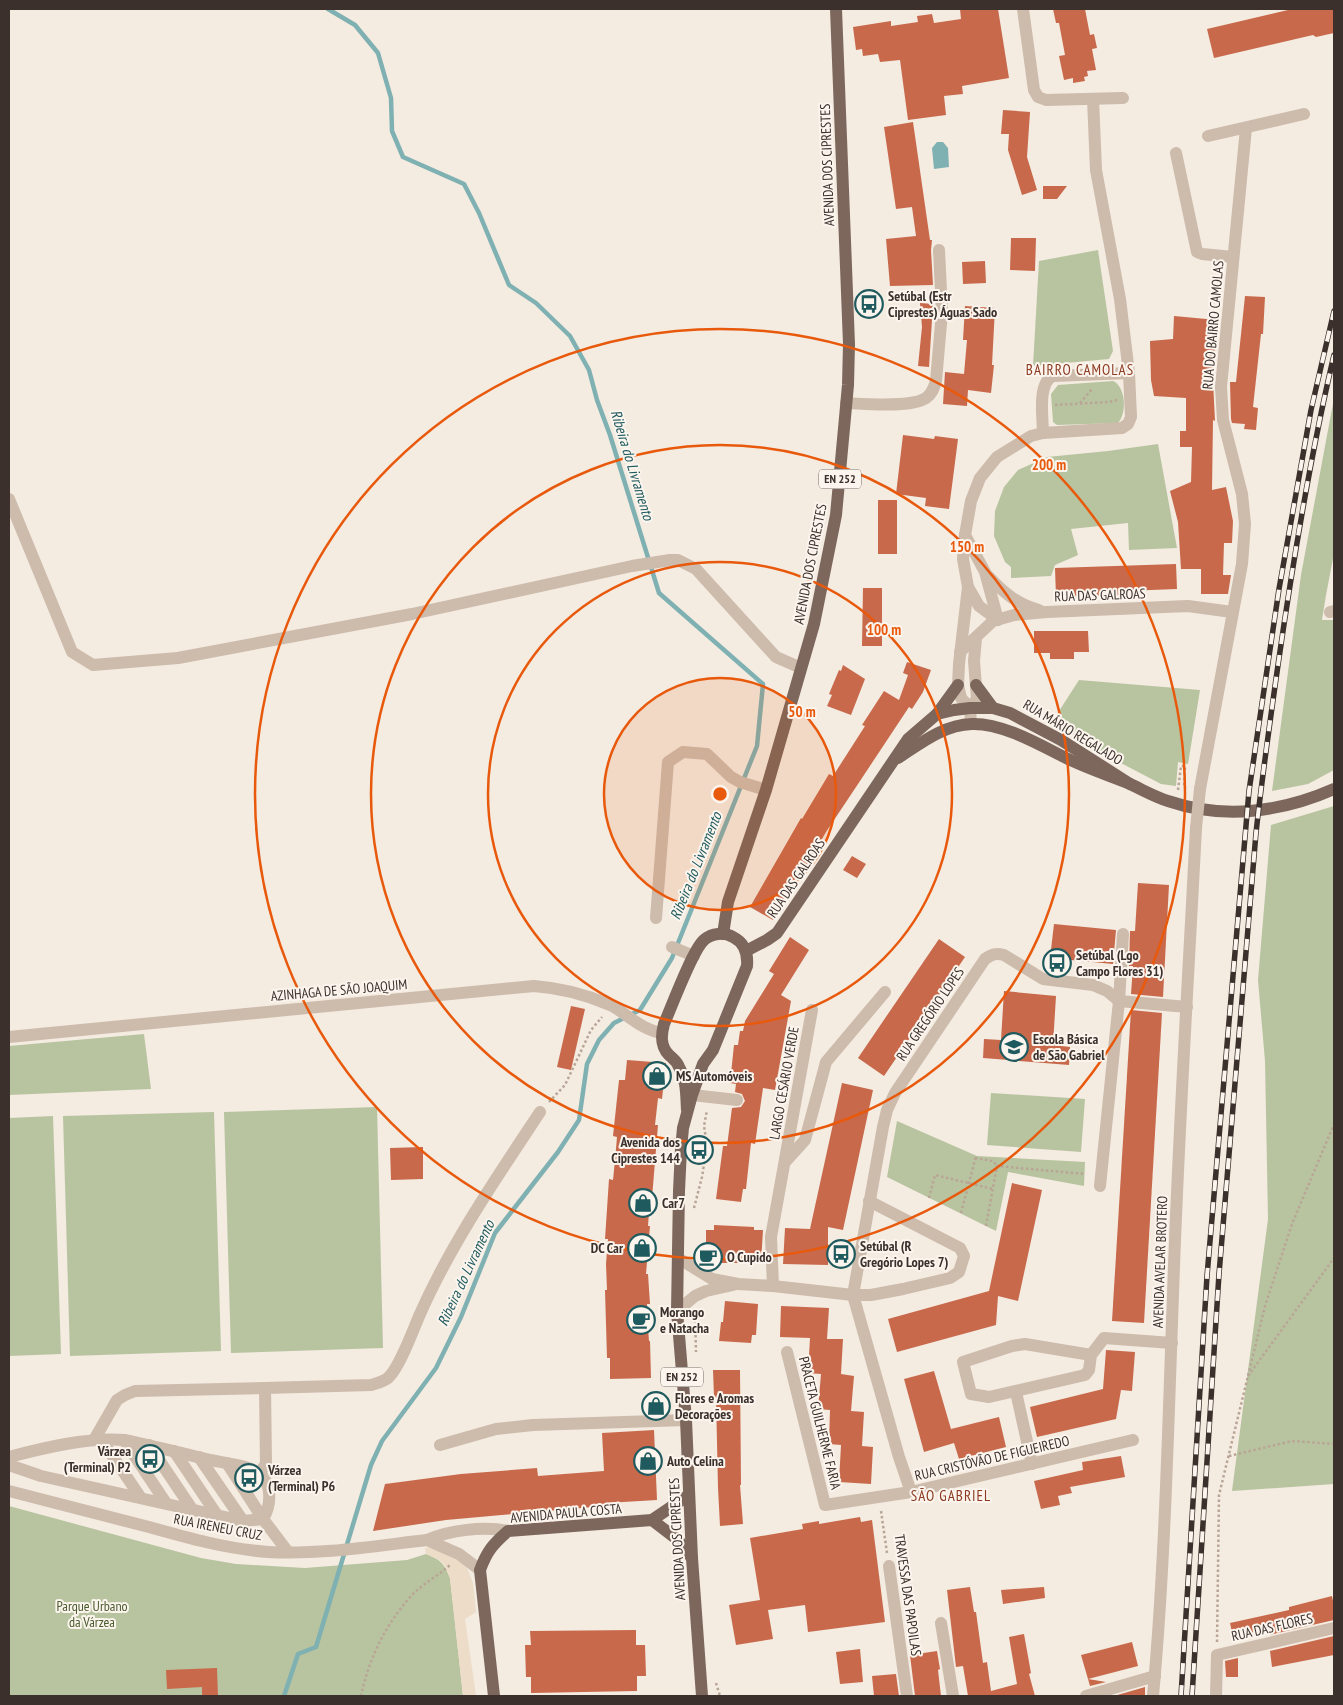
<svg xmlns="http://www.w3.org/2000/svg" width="1343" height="1705" font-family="'PT Sans Narrow',sans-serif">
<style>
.green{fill:#b8c4a0}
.plaza{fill:#ecdcc8}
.water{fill:#7fb0b2}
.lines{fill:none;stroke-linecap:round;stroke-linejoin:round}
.stream{stroke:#7fb0b2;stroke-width:4.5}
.building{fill:#c8694b}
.path{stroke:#b9a596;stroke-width:2.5;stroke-dasharray:2.5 2.5;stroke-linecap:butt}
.minor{stroke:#cdbbac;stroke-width:12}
.major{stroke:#7d675c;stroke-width:12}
.rail-casing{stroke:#3b302b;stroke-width:5.5}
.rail{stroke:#fbf5ee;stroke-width:4;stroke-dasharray:11;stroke-linecap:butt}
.minor-bridge{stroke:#cdbbac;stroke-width:12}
.ring{fill:none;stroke:#e8590c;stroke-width:2.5}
.labels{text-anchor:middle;stroke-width:4;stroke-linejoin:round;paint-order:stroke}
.shield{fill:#fbf5ee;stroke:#756b66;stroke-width:1}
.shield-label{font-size:12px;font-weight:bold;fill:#3b302b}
.street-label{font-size:14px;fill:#3b302b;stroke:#fbf5ee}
.poi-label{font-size:14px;font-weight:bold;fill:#3b302b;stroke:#fbf5ee;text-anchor:start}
.park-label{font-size:14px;fill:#4a5a2e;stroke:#fbf5ee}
.neighbourhood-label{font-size:15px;letter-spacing:1px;fill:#8c3b22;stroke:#fbf5ee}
.water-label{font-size:15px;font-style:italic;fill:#1f5a5e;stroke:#fbf5ee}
.centre{fill:#e8590c;stroke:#fbf5ee;stroke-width:2.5}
.ring-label{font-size:15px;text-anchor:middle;font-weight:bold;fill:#e8590c;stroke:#fbf5ee;stroke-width:4;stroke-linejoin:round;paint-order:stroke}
</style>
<rect width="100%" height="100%" fill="#f4ebe1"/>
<g class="green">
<path d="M1098,250L1113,351L1109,359L1033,366L1039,261Z"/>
<path d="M1113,381C1126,387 1127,413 1118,423L1057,425L1053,422L1051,394L1058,385Z"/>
<path d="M1334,398V553L1326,595L1322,620H1334V770L1308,784L1272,791L1301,575Z"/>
<path d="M1158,444L1177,548L1129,550L1128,523L1071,529L1078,555L1055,565L1051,576L1011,578V567L1005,562L994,536L995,511L1004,487L1018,470L1047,457L1108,451Z"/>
<path d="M1079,680L1200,690L1188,764L1178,762L1176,786L1161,784L1119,762L1052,722Z"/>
<path d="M1334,806V1484L1232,1491L1268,1219L1265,1061L1258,980L1271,825Z"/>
<path d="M144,1034L151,1089L9,1095V1046Z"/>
<path d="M991,1093L1085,1099L1081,1152L987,1145Z"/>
<path d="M377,1107L383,1348L231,1353L224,1112Z"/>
<path d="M214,1112L221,1351L70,1356L63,1116Z"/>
<path d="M53,1116L61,1354L9,1356V1118Z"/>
<path d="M897,1121L977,1156L1085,1162L1084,1186L1008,1172L996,1231L887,1177Z"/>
<path d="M9,1506L201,1558L236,1564L305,1568L407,1560L426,1554C441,1560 444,1563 450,1578L463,1696H9Z"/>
</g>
<path class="plaza" d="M437,1547L457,1557L467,1568L473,1583L476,1612L465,1619L476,1696H463L450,1578L444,1564L438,1559L426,1554L425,1548Z"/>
<path class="water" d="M937,142H943L948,148L949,167L934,169L932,148Z"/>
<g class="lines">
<path class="stream" d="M284,1696L298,1654L316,1647L371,1465L382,1441L436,1368L461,1317L495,1233L558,1152L579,1120L587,1064L599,1040L614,1023L640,1010L672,958L757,746L763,684L659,593L610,435L597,400L589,370L570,336L536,303L509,285L479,213L464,184L403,157L392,131L391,98L378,53L355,25L328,9"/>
</g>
<g class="building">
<path d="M960,9H998L1009,78L962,86L963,94L944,96L946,115L908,120L900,60L880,62L878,54L863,56L862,49L856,50L853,27L891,21V26L918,22L917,16L932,14L934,23L961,19Z"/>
<path d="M1053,9H1085L1090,35L1094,34L1097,48L1092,49L1096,70L1087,71L1088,76L1084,77L1085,81L1073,83V78L1064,80L1059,56L1065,55L1059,23H1056Z"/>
<path d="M1292,9H1334V33L1316,37L1313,35L1214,58L1207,29Z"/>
<path d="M1003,110L1030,112L1027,157L1037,190L1022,195L1008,150L1009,134H1001Z"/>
<path d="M913,122L930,240H932L931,250L933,285L890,286L886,239L916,236L912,207L896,209L884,127Z"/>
<path d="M1043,186H1067L1057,199H1043Z"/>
<path d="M1011,238H1036L1035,271L1010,270Z"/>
<path d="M985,261L986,283L963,284L962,262Z"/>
<path d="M1245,296L1265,297L1263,334H1261L1253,407L1258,408L1256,430L1244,429L1245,424L1232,423L1231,419L1230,382H1236Z"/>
<path d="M920,303L933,304L929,367L918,366L922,327Z"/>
<path d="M965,306L995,308L992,365H994L991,393L968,390L967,406L943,404L945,372L964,374L967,340H963Z"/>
<path d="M1174,316L1217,320L1212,381H1213L1215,421L1213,420L1212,490L1226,487L1233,521L1232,543H1224L1223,575H1231L1228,594H1201V569H1181L1178,522L1170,491L1191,482L1192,447H1180V431H1186V398L1154,396L1151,380L1150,341L1173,339Z"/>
<path d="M903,435L934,439L935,436L958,439L949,509L925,506L926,498L896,494Z"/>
<rect x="878" y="500" width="19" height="54"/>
<path d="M1176,564L1177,589L1125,591V595L1056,597L1055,568Z"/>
<path d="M863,588H882V646H862Z"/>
<path d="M1034,631H1088L1089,652H1074V659H1050V653H1034Z"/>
<path d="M907,662L931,670L923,692L912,709L909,707L860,781L826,832L803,872L800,870L773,920L750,907L801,818L802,819L829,774L833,776L865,726L862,725L884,691L899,700L908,675L903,673Z"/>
<path d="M843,665L865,679L851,715L827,706L832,695L829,694L839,670L841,671Z"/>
<path d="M852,856L866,864L857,878L843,870Z"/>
<path d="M1138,883L1169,885L1163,997L1131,994L1133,966H1129L1130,931H1135Z"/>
<path d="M1054,924L1116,930L1113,964L1050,958Z"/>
<path d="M790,937L809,950L781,995L791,1001L775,1090L763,1088L755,1144L751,1143L746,1189H743L741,1202L716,1199L723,1146H727L732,1108L741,1107L745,1101L742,1094L735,1092L736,1084L730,1083L734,1045H738L740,1031H743L745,1021L774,974L769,971Z"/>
<path d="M939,939L965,957L884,1076L858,1058Z"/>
<path d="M1004,991L1056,996L1053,1045L1070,1047L1069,1065L983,1058L984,1039L1001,1040Z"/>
<path d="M571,1006L585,1009L571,1070L557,1067Z"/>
<path d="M1131,1010L1162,1013L1144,1323L1112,1321Z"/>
<path d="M627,1060L666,1063L662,1099L658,1098L655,1125H658L652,1198H650L648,1226H650L646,1274H648L650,1304H647L648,1327L649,1341H650L651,1378L610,1379V1358H607L605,1290H607L606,1264L608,1239H605L609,1179L613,1180L615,1160L617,1137L613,1136L619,1080H625Z"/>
<path d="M842,1083L873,1090L843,1230L828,1227V1265L783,1264L785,1228L810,1229Z"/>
<path d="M423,1147V1179L391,1180L390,1148Z"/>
<path d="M1012,1183L1042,1190L1018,1301L998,1296L996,1325L897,1352L888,1319L989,1291Z"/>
<path d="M714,1225L754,1227V1230H763L761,1263H713V1247H706V1230H714Z"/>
<path d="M725,1301L758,1304L756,1335H752L751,1343L719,1341L721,1322H723Z"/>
<path d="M781,1306L829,1308L827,1339H843L841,1374L854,1376L851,1411L864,1412L862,1446L873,1447L871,1484L839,1482L841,1445L829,1444L830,1410L818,1409L821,1374L808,1373L810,1338L780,1337Z"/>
<path d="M1106,1350L1135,1352L1132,1391L1121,1390L1116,1419L1037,1437L1030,1407L1103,1389Z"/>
<path d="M713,1370H740L741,1485H740L743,1524L720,1526L718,1488L716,1397H714Z"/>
<path d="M934,1371L951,1429L999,1417L1006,1447L959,1459L954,1443L924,1452L904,1379Z"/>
<path d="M654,1430L657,1500L606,1503L605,1506L446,1520L373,1531L385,1484L461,1474L537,1468L538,1476L604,1471L602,1433Z"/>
<path d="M1121,1456L1125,1477L1070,1487L1072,1493L1058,1496L1060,1505L1041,1509L1034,1481L1083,1470L1082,1462Z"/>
<path d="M860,1517L861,1522L872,1520L885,1622L808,1632L805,1605L768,1610L773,1639L736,1645L729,1605L760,1600L750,1538L803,1529L802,1524L819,1521V1524Z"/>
<path d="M970,1587L974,1612H976L983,1663L987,1662L991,1691L1017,1684L1009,1637L1024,1634L1031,1673L1029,1674L1035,1696H968L963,1666L956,1667L947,1590Z"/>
<path d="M1044,1587L1045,1598L1003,1604L1001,1590Z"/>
<path d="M1332,1596L1334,1606V1620L1269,1635L1268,1629L1233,1637L1230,1623L1289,1610V1607Z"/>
<path d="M636,1630V1645H645L646,1676H637V1691L531,1693V1677H526L525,1645H531L530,1631Z"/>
<path d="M1334,1636V1655L1272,1667L1270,1651Z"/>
<path d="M1132,1642L1138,1666L1088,1679L1081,1655Z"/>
<path d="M860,1649L863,1682L840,1684L836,1652Z"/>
<path d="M937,1651L940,1669L938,1670L941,1696H915L910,1655Z"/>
<path d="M1238,1658V1677H1226L1225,1661Z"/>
<path d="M217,1668L218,1696H202V1687L167,1689L166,1670Z"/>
<path d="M896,1674L899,1696H874L872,1676Z"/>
<path d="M1088,1679L1106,1682L1090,1686Z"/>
<path d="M1145,1687V1696H1114Z"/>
</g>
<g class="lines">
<g class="path">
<path d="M1080,403L1093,388"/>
<path d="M1055,405L1109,402L1117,400"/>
<path d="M1178,790L1181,766H1185L1184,787L1186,788"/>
<path d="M549,1102L565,1085L591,1030L602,1017"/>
<path d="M975,1158L993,1161L997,1166"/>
<path d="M929,1198L935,1175L993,1189"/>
<path d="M694,1208L702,1177L707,1145L704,1126L707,1110"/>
<path d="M961,1213L976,1156"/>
<path d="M986,1226L997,1166L1085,1174"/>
<path d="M695,1315L696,1352"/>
<path d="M1248,1376L1334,1258"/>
<path d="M1229,1456L1292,1441L1334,1444"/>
<path d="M881,1511L887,1553"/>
<path d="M1217,1642L1219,1495L1265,1306L1292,1224L1334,1124"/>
<path d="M716,1683L720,1696"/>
<path d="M361,1696C369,1658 386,1623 413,1594C424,1583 438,1576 450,1565"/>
</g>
<g class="minor">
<path d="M1023,9L1034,90L1038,97L1046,100L1123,98"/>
<path d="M1208,136L1304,114"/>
<path d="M1176,153L1197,252L1202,254L1233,257"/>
<path d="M846,403C865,404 911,408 926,398C932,394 934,388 936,381L942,312L939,250"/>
<path d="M1043,433C1043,418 1037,383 1053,376L1129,373"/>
<path d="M9,499L72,652L93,665L178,658L412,614L632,566L670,560H678L696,569L776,657L801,668"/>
<path d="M965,535L985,572L998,620"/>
<path d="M988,576C1003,592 1018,605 1039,610"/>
<path d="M968,587L979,606L998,620"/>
<path d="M1330,612L1334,611"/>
<path d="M960,652L993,621L1014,615L1047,612L1188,606L1232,612"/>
<path d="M970,708L977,699L974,661L976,638"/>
<path d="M971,724L970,708L961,698L958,685L959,664L968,587L963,559L965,535L971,501L980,478L997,457L1031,436L1043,433L1122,428L1128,424L1131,417L1129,373L1120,299L1096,170L1093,99"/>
<path d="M1200,789L1242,564L1245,524L1242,494L1223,420L1221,387L1246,128"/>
<path d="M656,918L668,762L683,752L707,754L731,777L740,782L766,790"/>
<path d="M672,947L694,956"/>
<path d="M9,1037L534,986C561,988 585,994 610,1005C628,1014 641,1030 662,1033"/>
<path d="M692,1095L737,1100"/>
<path d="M786,1161L805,1140L826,1062L885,992"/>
<path d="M1100,1186L1119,1001L1123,934"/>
<path d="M678,1258L712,1279L738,1284L773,1286L853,1295H871L903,1289L950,1278L959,1272L964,1256L960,1248L869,1201"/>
<path d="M773,1286L771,1237L812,1010"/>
<path d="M677,1311L695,1296L706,1291L733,1285"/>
<path d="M787,1352L825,1505L911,1492"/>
<path d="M1091,1355L1025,1344L1012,1346L963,1362L971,1394L989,1397L1085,1375L1089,1370L1091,1355L1104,1338L1172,1343"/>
<path d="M1016,1392L1032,1464"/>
<path d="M101,1439L141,1498"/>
<path d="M94,1440L117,1400L125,1395L135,1391L265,1388"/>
<path d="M124,1440L166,1503"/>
<path d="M1133,1440L911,1492L899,1457L853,1295L883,1127L887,1110L895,1093L985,959C992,954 996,953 1004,955L1043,979L1093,985L1107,991L1119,1001L1187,1007"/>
<path d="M149,1445L192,1509"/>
<path d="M440,1445L496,1429L533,1425L686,1420"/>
<path d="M174,1451L217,1515"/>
<path d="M9,1457C43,1448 88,1437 124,1440C153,1446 181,1453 210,1460C225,1463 246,1465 259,1473C273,1484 271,1506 263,1519"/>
<path d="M199,1457L243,1521"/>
<path d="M227,1463L263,1519L288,1552"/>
<path d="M9,1465L41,1476L243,1521L263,1519"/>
<path d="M259,1474L266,1464L265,1388L371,1385C377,1383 383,1382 388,1378C400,1367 413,1330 420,1314C452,1242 497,1177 540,1112"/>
<path d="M9,1491C55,1503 102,1515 149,1527C188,1538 227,1549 268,1552C321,1555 374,1546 427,1540C450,1530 483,1526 508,1531"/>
<path d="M427,1540L459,1554L480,1570"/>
<path d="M889,1566L907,1696"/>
<path d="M941,1623L953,1696"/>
<path d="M1086,1696L1155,1676"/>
<path d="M1153,1696C1165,1563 1168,1429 1173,1295C1178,1139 1188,984 1196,828"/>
<path d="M1216,1696L1217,1655L1334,1628"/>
</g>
<g class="major">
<path d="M976,685L993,708"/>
<path d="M937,714L958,685"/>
<path d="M898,758C921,743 943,725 972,724C1002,723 1038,744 1064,757C1086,768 1108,775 1130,784C1143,790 1155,797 1168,801C1224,820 1282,812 1334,789"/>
<path d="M723,934L728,902L766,790L814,624L836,515L848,385L849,344L836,9"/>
<path d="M746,951L767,940L777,933L908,739L937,714L954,710L970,708H993L1010,713L1061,740L1130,784"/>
<path d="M687,1110C686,1095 687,1081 679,1067C677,1061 673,1059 669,1055C660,1046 661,1035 664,1024C671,1008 693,949 704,940C712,933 724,932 733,937C745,943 748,954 747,966L713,1050L703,1064L692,1095L683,1128L681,1149L679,1191L677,1311L686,1420L692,1558L702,1696"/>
<path d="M652,1520L678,1540L692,1558"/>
<path d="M494,1696L480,1570C487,1551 493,1544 508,1531L652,1520L689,1495"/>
</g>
<defs>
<g id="rail">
<path d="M1181,1696L1207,1276L1249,791L1279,589L1311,410L1334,311"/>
<path d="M1192,1696L1219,1274L1256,833C1262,777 1270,721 1278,665C1293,561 1310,457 1334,355"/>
</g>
</defs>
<use href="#rail" class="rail-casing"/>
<use href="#rail" class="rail"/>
<path class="minor-bridge" d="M1196,828L1200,789"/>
</g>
<circle cx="720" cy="794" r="116" fill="#e8590c" fill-opacity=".12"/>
<g class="ring">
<circle cx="720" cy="794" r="116"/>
<circle cx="720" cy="794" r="232"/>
<circle cx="720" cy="794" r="349"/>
<circle cx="720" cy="794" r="465"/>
</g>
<defs>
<symbol id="bus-ring" viewBox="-11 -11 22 22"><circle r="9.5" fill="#fbf5ee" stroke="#1f5a5e" stroke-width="1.5"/><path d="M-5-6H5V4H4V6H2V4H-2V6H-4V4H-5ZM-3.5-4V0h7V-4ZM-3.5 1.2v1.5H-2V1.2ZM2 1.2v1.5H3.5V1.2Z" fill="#1f5a5e"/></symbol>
<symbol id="school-ring" viewBox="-11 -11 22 22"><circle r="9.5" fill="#fbf5ee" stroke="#1f5a5e" stroke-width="1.5"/><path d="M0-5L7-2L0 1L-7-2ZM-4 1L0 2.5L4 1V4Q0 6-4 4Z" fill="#1f5a5e"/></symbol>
<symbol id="shop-ring" viewBox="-11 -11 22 22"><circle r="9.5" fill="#fbf5ee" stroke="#1f5a5e" stroke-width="1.5"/><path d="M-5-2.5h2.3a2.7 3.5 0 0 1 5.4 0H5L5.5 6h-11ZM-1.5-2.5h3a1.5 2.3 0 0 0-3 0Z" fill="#1f5a5e"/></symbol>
<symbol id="cafe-ring" viewBox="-11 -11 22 22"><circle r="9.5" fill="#fbf5ee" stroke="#1f5a5e" stroke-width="1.5"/><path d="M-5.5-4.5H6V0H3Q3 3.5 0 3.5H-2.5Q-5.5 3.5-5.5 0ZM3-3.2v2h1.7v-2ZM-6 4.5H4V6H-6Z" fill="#1f5a5e"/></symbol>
</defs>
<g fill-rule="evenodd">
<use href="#bus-ring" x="853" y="288" width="32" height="32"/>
<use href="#bus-ring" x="1041" y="947" width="32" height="32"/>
<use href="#school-ring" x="998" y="1031" width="32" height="32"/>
<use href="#shop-ring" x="641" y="1060" width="32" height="32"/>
<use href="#bus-ring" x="683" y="1134" width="32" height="32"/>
<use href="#shop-ring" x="627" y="1187" width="32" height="32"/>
<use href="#shop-ring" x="626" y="1232" width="32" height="32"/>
<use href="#bus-ring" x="825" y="1238" width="32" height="32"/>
<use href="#cafe-ring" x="692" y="1241" width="32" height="32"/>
<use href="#cafe-ring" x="625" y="1304" width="32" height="32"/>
<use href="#shop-ring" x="640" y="1390" width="32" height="32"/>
<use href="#bus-ring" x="134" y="1443" width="32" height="32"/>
<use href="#shop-ring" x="632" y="1445" width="32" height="32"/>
<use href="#bus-ring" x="233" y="1462" width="32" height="32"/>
</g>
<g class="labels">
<g class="shield">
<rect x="819" y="469.5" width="42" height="19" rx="4"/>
<rect x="661" y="1367.5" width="42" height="19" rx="4"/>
</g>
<g class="shield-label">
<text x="840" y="483">EN 252</text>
<text x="682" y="1381">EN 252</text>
</g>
<g class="street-label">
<text transform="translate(827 165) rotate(-92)" y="5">AVENIDA DOS CIPRESTES</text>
<text transform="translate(1213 325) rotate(-85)" y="5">RUA DO BAIRRO CAMOLAS</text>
<text transform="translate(810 564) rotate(-79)" y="5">AVENIDA DOS CIPRESTES</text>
<text transform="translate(1100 595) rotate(-2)" y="5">RUA DAS GALROAS</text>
<text transform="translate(1073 732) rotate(31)" y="5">RUA MÁRIO REGALADO</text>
<text transform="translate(796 878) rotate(-56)" y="5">RUA DAS GALROAS</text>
<text transform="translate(339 990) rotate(-5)" y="5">AZINHAGA DE SÃO JOAQUIM</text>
<text transform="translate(930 1014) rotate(-56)" y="5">RUA GREGÓRIO LOPES</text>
<text transform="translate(784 1083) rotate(-80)" y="5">LARGO CESÁRIO VERDE</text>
<text transform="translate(1160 1262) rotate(-88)" y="5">AVENIDA AVELAR BROTERO</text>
<text transform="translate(820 1423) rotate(76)" y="5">PRACETA GUILHERME FARIA</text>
<text transform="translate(992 1458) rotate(-13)" y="5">RUA CRISTÓVÃO DE FIGUEIREDO</text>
<text transform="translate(566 1513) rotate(-5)" y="5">AVENIDA PAULA COSTA</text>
<text transform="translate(218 1527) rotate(11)" y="5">RUA IRENEU CRUZ</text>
<text transform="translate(677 1539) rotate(-93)" y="5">AVENIDA DOS CIPRESTES</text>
<text transform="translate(908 1595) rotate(82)" y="5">TRAVESSA DAS PAPOILAS</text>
<text transform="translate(1272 1627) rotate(-13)" y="5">RUA DAS FLORES</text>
</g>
<g class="poi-label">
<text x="888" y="301">Setúbal (Estr<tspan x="888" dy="16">Ciprestes) Águas Sado</tspan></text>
<text x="1076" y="960">Setúbal (Lgo<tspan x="1076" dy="16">Campo Flores 31)</tspan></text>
<text x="1033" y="1044">Escola Básica<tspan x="1033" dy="16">de São Gabriel</tspan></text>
<text x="676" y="1081">MS Automóveis</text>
<text x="680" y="1147" text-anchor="end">Avenida dos<tspan x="680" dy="16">Ciprestes 144</tspan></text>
<text x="662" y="1208">Car7</text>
<text x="860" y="1251">Setúbal (R<tspan x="860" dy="16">Gregório Lopes 7)</tspan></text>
<text x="623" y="1253" text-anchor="end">DC Car</text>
<text x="727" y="1262">O Cupido</text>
<text x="660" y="1317">Morango<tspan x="660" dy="16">e Natacha</tspan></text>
<text x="675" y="1403">Flores e Aromas<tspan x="675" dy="16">Decorações</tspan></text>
<text x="131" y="1456" text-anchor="end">Várzea<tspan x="131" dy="16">(Terminal) P2</tspan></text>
<text x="667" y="1466">Auto Celina</text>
<text x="268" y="1475">Várzea<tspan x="268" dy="16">(Terminal) P6</tspan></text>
</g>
<g class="park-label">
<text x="92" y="1611">Parque Urbano<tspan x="92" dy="16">da Várzea</tspan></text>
</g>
<g class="neighbourhood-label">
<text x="1080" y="375">BAIRRO CAMOLAS</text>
<text x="951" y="1501">SÃO GABRIEL</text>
</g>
<g class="water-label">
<text transform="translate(632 465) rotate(73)" y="5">Ribeira do Livramento</text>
<text transform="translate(696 866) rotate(-68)" y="5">Ribeira do Livramento</text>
<text transform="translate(466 1273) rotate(-65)" y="5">Ribeira do Livramento</text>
</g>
</g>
<circle cx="720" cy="794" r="8" class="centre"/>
<g class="ring-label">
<text x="1049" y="470">200 m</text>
<text x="967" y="552">150 m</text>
<text x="884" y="635">100 m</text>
<text x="802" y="717">50 m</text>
</g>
<rect width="1343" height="1705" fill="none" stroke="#3b302b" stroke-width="20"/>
</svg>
